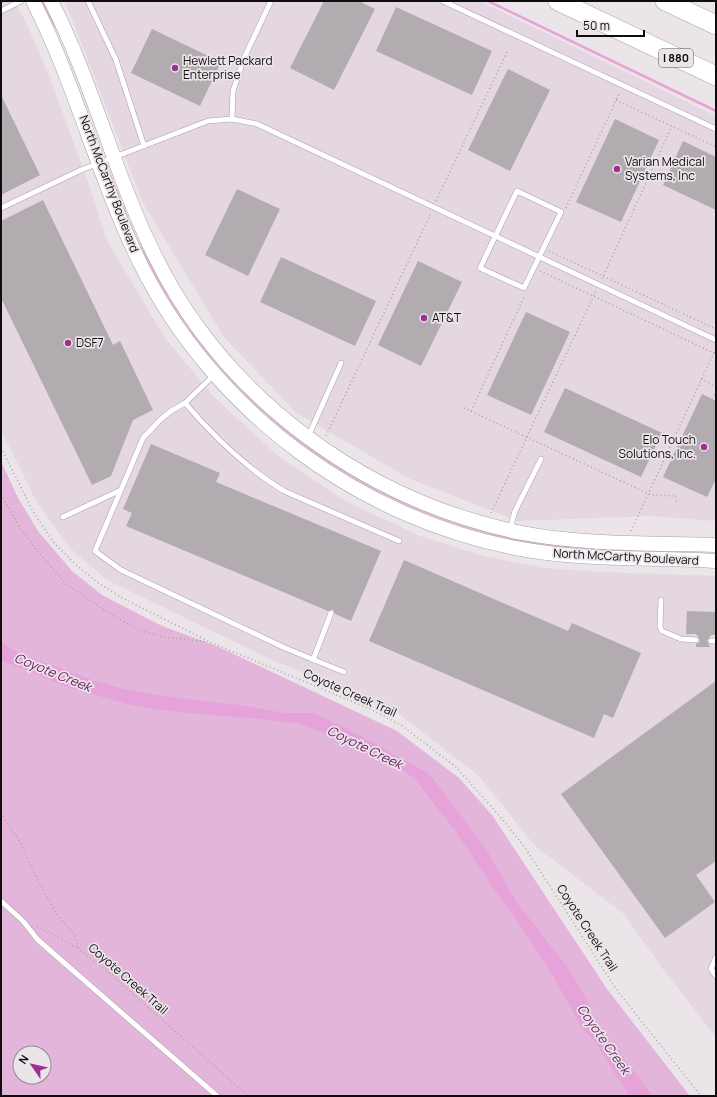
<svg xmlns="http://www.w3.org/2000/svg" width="717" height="1097" font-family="Manrope,sans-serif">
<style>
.built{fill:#e4d7e1}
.green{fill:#e4b5da;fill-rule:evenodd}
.water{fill:#e6a3d9}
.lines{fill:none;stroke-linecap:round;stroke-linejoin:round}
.stream{stroke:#e6a3d9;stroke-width:2.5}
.building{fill:#b2abb0}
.service-casing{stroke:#a7a0a5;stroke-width:6}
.secondary-casing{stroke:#a7a0a5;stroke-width:15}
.motorway-casing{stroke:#a7a0a5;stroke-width:20}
.path{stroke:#a8a3a7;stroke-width:1.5;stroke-dasharray:1 3;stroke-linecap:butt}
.service{stroke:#fff;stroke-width:5}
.secondary{stroke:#fff;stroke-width:14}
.motorway{stroke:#fff;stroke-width:19}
.poi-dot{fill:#9f308f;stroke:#ebe4e9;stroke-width:1.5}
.labels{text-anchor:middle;stroke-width:3.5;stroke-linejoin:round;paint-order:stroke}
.shield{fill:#ebe4e9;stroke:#504d50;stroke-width:1}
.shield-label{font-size:11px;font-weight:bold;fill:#0e0c0e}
.poi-label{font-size:12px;fill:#0e0c0e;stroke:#ebe4e9;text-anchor:start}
.street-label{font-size:12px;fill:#0e0c0e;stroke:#ebe4e9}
.water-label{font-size:13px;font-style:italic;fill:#691c5e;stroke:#ebe4e9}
</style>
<rect width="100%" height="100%" fill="#ebe4e9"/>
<g class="built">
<path d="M1,1H14L26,22L50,78L89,185L107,241L165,338L214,397L278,456L345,501L420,536L483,556L544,568L599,572L716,576V1037L662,968L624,914L535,846L480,777L397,712L272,660L107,580L71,549L36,501L1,430Z"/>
<path d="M65,1H480L716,116V521L652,516L518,521L410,479L295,412L224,337L143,203Z"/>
</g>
<g class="green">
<path d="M40,1H47L73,60Z"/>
<path d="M111,174L136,237L149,260L168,287L283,422L464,521L681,548C644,551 607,553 570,549C410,533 261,443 174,308C148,267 122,221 111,174Z"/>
<path d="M1,461L18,498L38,531L72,571L102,595L162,626L217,646L397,731L459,778L492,815L607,989L690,1096H1ZM20,1053H44V1077H20Z"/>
</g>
<path class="water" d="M1,642L18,653L95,681L124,689L169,697L240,705L284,713H315L357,734L428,773L439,786L485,847L517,903L566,965L587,1000L592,1018L653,1096H630L625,1090L596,1043L581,1026L550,971L512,914L502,901L457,833L414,778L394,765L345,741L299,724L257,719L157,710L127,704L70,688L1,660Z"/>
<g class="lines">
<path class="stream" d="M488,1L716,111"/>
</g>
<g class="building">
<path d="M324,1H359L375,9L334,90L290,68Z"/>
<path d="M396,7L492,51L472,95L376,51Z"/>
<path d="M152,29L221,62L200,106L131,73Z"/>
<path d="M508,69L550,90L510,171L468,150Z"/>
<path d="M1,95L40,175L1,195Z"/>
<path d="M615,119L659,140L621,222L576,202Z"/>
<path d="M683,141L716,157V210L663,185Z"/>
<path d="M237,189L280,209L248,276L205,255Z"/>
<path d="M43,200L113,345L120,341L153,410L133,420L111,476L92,485L1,298V221Z"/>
<path d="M281,257L376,301L355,346L260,302Z"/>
<path d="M418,261L462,282L421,366L378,345Z"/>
<path d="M526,312L570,332L531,415L487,395Z"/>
<path d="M565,388L662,433L641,477L544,432Z"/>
<path d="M702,394L716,401V479L707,497L663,477Z"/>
<path d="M151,444L220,473L216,482L381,551L351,621L335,614L333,609L328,611L126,526L132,513L123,509Z"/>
<path d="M404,560L568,631L572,623L641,653L613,718L604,714L594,738L369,641Z"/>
<path d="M687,611L716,612V635H711L707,641L710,647H696V644L700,642L699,638L696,634H686Z"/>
<path d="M716,681V861L696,875L715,902L665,938L561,794Z"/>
</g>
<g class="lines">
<defs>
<g id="service">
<path d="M88,1L116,60L144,146"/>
<path d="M443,1L716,129"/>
<path d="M1,11L21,1"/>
<path d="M232,119L233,91L244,58L271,1"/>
<path d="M517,191L561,212L524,288L480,268Z"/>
<path d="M1,208L81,170L208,121L232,119L257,124L716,340"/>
<path d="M214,375L185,403L171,411L161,419L143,438L95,551L121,570L285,648L344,672"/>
<path d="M185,403C214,437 246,468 284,491L399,541"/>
<path d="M308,437L341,363"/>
<path d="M63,517L121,490"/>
<path d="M510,529L515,511L541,459"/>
<path d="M661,600L660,627L662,631L681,639L696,640"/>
<path d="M711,641H716"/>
<path d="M313,660L331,613"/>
<path d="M1,901L23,921L38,940L217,1096"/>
<path d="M716,957L711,969L716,976"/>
</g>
<g id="secondary">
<path d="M33,1C76,85 98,178 140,263C213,411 360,520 521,549C586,561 651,557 716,561"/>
<path d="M51,1C93,83 114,174 155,256C226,400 366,501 522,533C585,545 652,543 716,545"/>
</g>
<g id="motorway">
<path d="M558,1L716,76"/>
<path d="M665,1L716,25"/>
</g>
</defs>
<use href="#service" class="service-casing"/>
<use href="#secondary" class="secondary-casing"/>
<use href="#motorway" class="motorway-casing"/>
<g class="path">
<path d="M616,100L716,147"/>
<path d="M436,201L508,50"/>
<path d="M566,208L620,92"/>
<path d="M549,251L716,329"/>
<path d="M540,271L716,354"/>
<path d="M602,279L672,126"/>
<path d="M701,379L716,386"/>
<path d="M712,399L716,391"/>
<path d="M464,408L651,495L676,496V504"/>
<path d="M471,411L525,295"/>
<path d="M326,436L431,213"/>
<path d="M1,448L35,515L54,543L76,565L97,582L124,599L210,642L370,709L401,725L456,767L504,821L526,849L616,989L701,1096"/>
<path d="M1,494L20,528L38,552L65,583L104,610L136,629L164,637L208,642"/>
<path d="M491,513L596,291"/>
<path d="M631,531L716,348"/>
<path d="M1,813L20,842L37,879L56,913L75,935L79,949L108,972L248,1096"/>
<path d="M37,926L79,949"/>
</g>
<use href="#service" class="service"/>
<use href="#secondary" class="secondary"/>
<use href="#motorway" class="motorway"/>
</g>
<g class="poi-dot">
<circle cx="175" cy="68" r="4"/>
<circle cx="617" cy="169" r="4"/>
<circle cx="424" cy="318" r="4"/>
<circle cx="68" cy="343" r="4"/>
<circle cx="704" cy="447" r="4"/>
</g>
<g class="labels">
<rect class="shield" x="659" y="49" width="34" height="18" rx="3"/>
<g class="shield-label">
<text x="676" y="62">I 880</text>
</g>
<g class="poi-label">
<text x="183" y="65">Hewlett Packard<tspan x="183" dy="14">Enterprise</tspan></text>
<text x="625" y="166">Varian Medical<tspan x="625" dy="14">Systems, Inc</tspan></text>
<text x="432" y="322">AT&amp;T</text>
<text x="76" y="347">DSF7</text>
<text x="696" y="444" text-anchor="end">Elo Touch<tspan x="696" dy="14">Solutions, Inc.</tspan></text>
</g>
<g class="street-label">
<text transform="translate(109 184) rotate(69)" y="4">North McCarthy Boulevard</text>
<text transform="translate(626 557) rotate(3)" y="4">North McCarthy Boulevard</text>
<text transform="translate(350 693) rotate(24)" y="4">Coyote Creek Trail</text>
<text transform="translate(587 928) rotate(57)" y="4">Coyote Creek Trail</text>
<text transform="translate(128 979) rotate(41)" y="4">Coyote Creek Trail</text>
</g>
<g class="water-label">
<text transform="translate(53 672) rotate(22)" y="5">Coyote Creek</text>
<text transform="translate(365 747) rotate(26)" y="5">Coyote Creek</text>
<text transform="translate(604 1039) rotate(55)" y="5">Coyote Creek</text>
</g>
</g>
<rect width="717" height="1097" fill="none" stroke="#0e0c0e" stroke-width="4"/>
<g transform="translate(32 1065) rotate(304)"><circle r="19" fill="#ebe4e9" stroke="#938e91"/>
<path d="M0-3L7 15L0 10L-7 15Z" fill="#9f308f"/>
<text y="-6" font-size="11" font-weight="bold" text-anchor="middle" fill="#0e0c0e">N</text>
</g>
<path d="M577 30v6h67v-6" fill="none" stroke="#0e0c0e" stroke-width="2"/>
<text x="583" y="30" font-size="12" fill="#0e0c0e" stroke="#ebe4e9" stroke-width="3" paint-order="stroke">50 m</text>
</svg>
